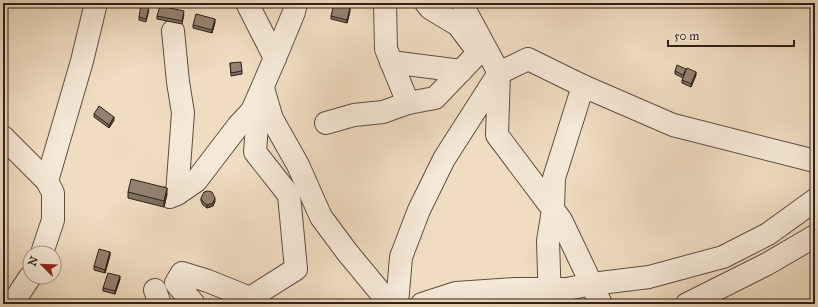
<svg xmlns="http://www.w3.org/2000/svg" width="818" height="307" font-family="'IM FELL Great Primer',serif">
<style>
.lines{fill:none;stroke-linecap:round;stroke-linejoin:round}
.minor-casing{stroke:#5e4f44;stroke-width:24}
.minor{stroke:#f5e8d7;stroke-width:22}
.wall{fill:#7e7061;stroke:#2e201a}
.shaded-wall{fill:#675b4f;stroke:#2e201a}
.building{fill:#938271;stroke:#2e201a}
</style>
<rect width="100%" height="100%" fill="#f0dcc1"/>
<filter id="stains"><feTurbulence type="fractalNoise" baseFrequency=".005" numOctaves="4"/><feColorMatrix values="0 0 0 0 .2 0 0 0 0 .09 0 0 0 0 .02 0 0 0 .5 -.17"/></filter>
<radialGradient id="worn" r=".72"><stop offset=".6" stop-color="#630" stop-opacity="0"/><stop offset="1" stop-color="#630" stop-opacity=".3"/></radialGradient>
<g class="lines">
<defs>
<g id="minor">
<path d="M247,3L275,58"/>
<path d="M385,3L386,49L408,103"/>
<path d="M426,3L430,8L458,25L473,45"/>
<path d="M463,3L465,10L499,73L528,59L583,86L673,125L815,161"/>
<path d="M391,62L461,71"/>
<path d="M263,88L272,119L298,165L321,217L347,252L390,304"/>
<path d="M326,123L354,115L383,112L408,103L435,98L479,52"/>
<path d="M3,137L47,181L53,193V220L42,253"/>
<path d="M47,181L82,61L96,3"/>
<path d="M177,194L196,181L238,126L252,111L263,116"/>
<path d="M170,197L177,194L183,113L178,82L173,31"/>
<path d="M155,290L160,304"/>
<path d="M12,304L30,277"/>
<path d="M194,304L176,283L182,273L208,281L250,298L296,269L289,195L255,152L257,125L252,111L275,58L294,12L296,3"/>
<path d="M397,304L401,257L419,210L444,159L499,73L497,135L561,220L601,304"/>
<path d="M422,304L456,293L515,289H567L592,284L649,277L723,257L768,234L815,200"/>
<path d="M550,304L548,241L553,210L554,178L583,86"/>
<path d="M687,304L767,264L815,236"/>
</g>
</defs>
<use href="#minor" class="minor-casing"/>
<use href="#minor" class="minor"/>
</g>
<g class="wall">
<path d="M149,10L146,22L139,20V17Z"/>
<path d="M350,11L347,23L331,19V16Z"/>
<path d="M184,14L182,24L157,19V16Z"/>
<path d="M215,22L212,33L193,28V25Z"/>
<path d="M230,63L242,71V74L231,76Z"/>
<path d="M675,71L686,72L683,78L675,74Z"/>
<path d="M696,75L691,87L682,83V80Z"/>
<path d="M94,114L114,120L109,128L94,117Z"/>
<path d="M128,192L167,194L164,207L128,198Z"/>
<path d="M201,198L215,201L213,206L207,208L203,205L201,201Z"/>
<path d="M110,255L105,273L94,270V266Z"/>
<path d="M120,279L115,294L103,291V288Z"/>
</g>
<g class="shaded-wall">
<path d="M350,8V11L347,23V20Z"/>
<path d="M215,19V22L212,33V30Z"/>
<path d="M696,72V75L691,87V84Z"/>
<path d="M114,117V120L109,128V125Z"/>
<path d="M167,188V194L164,207V201Z"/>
<path d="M215,198V201L213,206L207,208V205Z"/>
<path d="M110,252V255L105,273V270Z"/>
<path d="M120,276V279L115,294V291Z"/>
</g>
<g class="building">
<path d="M334,4L350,8L347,20L331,16Z"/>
<path d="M141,5L149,7L146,19L139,17Z"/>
<path d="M160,6L184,11L182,21L157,16Z"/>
<path d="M196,14L215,19L212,30L193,25Z"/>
<path d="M241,62L242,71L231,73L230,63Z"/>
<path d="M677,65L686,69L683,75L675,71Z"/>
<path d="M687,68L696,72L691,84L682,80Z"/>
<path d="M99,106L114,117L109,125L94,114Z"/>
<path d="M131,179L167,188L164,201L128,192Z"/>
<path d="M208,191L212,192L215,198L213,203L207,205L203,202L201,198L204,192Z"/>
<path d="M99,249L110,252L105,270L94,266Z"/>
<path d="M108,273L120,276L115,291L103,288Z"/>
</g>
<rect width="818" height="307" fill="none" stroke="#f0dcc1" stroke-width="16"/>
<rect x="4" y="4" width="810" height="299" fill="none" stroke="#2e201a" stroke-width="2"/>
<rect x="8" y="8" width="802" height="291" fill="none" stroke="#2e201a"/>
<g transform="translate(42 265) rotate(293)"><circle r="19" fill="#f5e8d7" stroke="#a5988b"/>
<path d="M0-3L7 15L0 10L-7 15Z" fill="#8f2418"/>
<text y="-6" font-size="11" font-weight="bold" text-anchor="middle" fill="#2e201a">N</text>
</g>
<path d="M668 40v6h126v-6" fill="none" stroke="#2e201a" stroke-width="2"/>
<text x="674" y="40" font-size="12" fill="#2e201a" stroke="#f5e8d7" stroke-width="3" paint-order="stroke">50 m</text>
<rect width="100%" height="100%" filter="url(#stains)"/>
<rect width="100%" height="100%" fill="url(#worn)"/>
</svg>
